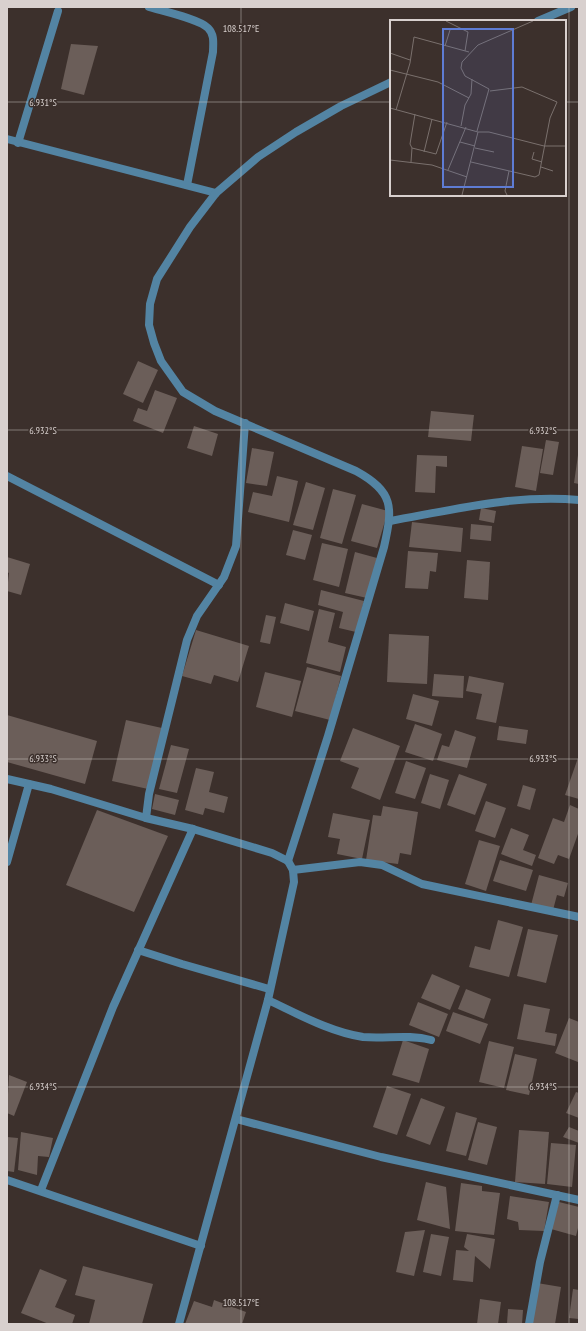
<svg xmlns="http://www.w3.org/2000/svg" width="586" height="1331" font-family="'PT Sans Narrow',sans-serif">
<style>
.building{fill:#6b5e59}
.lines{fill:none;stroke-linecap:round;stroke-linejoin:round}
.street{stroke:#5384a3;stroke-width:8}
.ticks{fill:none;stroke:#d8d0ce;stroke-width:1;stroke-opacity:0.45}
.inset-road{fill:none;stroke:#7a706d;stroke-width:1}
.view{fill:#5e7cd4;fill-opacity:0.15;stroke:#5e7cd4;stroke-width:2}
.inset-edge{fill:none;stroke:#d8d0ce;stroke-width:2}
.ticks-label{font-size:10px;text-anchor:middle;fill:#d8d0ce;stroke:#3c302c;stroke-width:3;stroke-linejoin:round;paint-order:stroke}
</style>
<rect width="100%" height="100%" fill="#3c302c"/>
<g class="building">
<path d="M71,44L98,46L84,95L61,89Z"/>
<path d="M138,361L158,370L143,403L123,394Z"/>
<path d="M155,390L177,398L163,433L133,421L138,408L147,411Z"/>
<path d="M431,411L474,415L471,441L428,437Z"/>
<path d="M194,426L218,434L212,456L187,448Z"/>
<path d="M546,440L559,442L553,475L540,473Z"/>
<path d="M522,446L543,449L536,491L515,487Z"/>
<path d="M252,448L274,452L267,486L246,483Z"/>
<path d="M417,455L447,456V467L436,466L435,493L415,492Z"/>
<path d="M578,455H579V484L574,483Z"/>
<path d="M277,476L298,481L289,522L248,512L253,492L272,496Z"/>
<path d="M306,482L325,488L313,530L293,525Z"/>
<path d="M333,489L356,495L342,544L320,538Z"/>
<path d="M362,504L388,511L377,548L351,541Z"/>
<path d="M481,508L496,511L494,523L479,520Z"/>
<path d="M412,522L463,528L461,552L409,547Z"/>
<path d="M471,524L492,526L491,541L470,539Z"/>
<path d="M293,530L312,535L305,560L286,555Z"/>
<path d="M322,543L348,549L339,587L313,580Z"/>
<path d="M408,551L438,553L436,572L430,571L428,589L405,588Z"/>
<path d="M355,552L377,558L367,598L345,593Z"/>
<path d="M7,557L30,564L21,595L7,591L9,573L7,572Z"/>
<path d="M467,560L490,562L488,600L464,598Z"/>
<path d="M321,590L364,601L356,632L339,628L343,612L318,605Z"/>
<path d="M285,603L314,611L309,631L280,623Z"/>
<path d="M319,609L335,613L328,642L346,647L340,672L306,663Z"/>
<path d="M266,615L276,617L270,644L260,642Z"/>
<path d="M196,630L249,646L238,682L214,675L211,684L182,676Z"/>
<path d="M389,634L429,636L427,684L387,682Z"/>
<path d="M307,667L341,676L330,720L295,711Z"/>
<path d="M265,672L301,681L292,717L256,707Z"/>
<path d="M434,674L464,676L463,698L432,696Z"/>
<path d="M469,676L504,683L496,723L476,719L482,694L466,691Z"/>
<path d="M413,694L439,701L432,726L406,719Z"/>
<path d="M7,715L97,741L85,784L7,762Z"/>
<path d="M126,720L162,728L148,789L112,781Z"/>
<path d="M415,724L442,734L433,761L405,752Z"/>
<path d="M499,726L528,730L526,744L497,740Z"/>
<path d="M353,728L400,746L380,800L351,788L359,768L340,761Z"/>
<path d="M455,730L476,737L467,768L437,760L442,745L449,747Z"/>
<path d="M171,745L189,749L177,793L159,789Z"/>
<path d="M579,755V799L565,795Z"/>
<path d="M406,761L426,768L415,799L395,793Z"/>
<path d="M196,768L214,772L209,792L228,797L224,813L205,808L203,815L185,810Z"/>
<path d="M430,774L449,780L440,809L421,803Z"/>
<path d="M459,774L487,784L475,815L447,805Z"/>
<path d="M523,785L536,789L530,810L517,806Z"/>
<path d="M155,794L179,800L175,815L152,809Z"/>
<path d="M486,801L506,808L495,838L475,831Z"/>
<path d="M570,805L579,809V831L569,859L558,855L554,864L538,858L553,818L564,822Z"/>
<path d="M383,806L418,812L411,855L400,853L398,864L366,860L373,815L381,816Z"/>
<path d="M97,810L168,836L134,912L66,885Z"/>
<path d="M333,813L370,820L362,859L337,854L340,839L328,837Z"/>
<path d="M511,828L529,835L523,850L536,855L532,866L501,854Z"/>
<path d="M479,840L500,846L486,891L465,884Z"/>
<path d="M500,860L533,870L526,891L493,881Z"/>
<path d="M539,875L568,883L564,897L557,895L553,910L531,905Z"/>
<path d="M498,920L523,927L509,977L469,967L475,946L490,950Z"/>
<path d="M528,929L558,935L546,983L517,976Z"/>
<path d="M432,974L460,986L450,1010L421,998Z"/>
<path d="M466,989L491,999L484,1019L458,1009Z"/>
<path d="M418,1002L448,1014L439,1037L409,1025Z"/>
<path d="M524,1004L550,1009L545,1032L557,1034L555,1046L517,1039Z"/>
<path d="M453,1012L488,1024L480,1044L446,1031Z"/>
<path d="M569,1018L579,1022L578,1062L555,1053Z"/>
<path d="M403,1040L429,1049L419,1083L392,1075Z"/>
<path d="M489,1041L514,1047L504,1088L479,1082Z"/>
<path d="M515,1054L537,1059L529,1095L506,1090Z"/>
<path d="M9,1075L27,1082L14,1116L7,1113Z"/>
<path d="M387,1086L411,1094L397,1135L373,1127Z"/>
<path d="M576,1092L579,1093V1118L566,1113Z"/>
<path d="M421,1098L445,1107L430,1145L406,1136Z"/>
<path d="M456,1112L477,1118L466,1156L446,1151Z"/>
<path d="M478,1122L497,1127L487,1165L468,1160Z"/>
<path d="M569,1127L579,1131V1143L563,1137Z"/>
<path d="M519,1130L549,1132L545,1184L515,1182Z"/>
<path d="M21,1132L53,1138L49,1157L38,1156L37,1175L18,1170Z"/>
<path d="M7,1137L18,1138L14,1172L7,1171Z"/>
<path d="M551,1143L576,1145L572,1187L547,1184Z"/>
<path d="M426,1182L446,1187L450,1229L417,1220Z"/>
<path d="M461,1183L482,1186V1191L500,1193L494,1235L455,1231Z"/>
<path d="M510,1196L549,1202L544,1231L519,1230L518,1222L507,1219Z"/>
<path d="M559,1202L579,1207V1224L576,1236L551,1229Z"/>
<path d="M425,1230L414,1276L396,1272L405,1232Z"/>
<path d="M431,1234L449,1237L441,1276L423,1272Z"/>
<path d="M467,1234L495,1239L490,1269L475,1256L473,1282L453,1280L456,1250L469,1251L464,1247Z"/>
<path d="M83,1266L153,1284L142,1324H89L95,1300L75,1295Z"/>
<path d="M40,1269L67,1280L55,1307L75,1315L72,1324H49L21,1313Z"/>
<path d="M537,1283L561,1287L555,1324H531Z"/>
<path d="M573,1289L579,1290V1319L569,1318Z"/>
<path d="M480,1299L501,1302L498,1324H477Z"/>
<path d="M214,1300L246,1312L242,1324H185L194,1301L212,1307Z"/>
<path d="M508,1309L523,1310L522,1324H507Z"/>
</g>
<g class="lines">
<g class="street">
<path d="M149,7C162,11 199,19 208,28C215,35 213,44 213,52L187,185"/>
<path d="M538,21L571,7"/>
<path d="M7,139L216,193"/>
<path d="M18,143L58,11"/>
<path d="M7,476L219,585"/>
<path d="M390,521C452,510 516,494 579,500"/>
<path d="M7,779L51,789L146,818L193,829L272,853L288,861L293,870L294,882L268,1000L179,1324"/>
<path d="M146,818L149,794L187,640L197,616L224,577L236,546L245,423"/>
<path d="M288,861L328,736L384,547C393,507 394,492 356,471L215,411L183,392L161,361L154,343L149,325L150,304L157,279L190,227L216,193L258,157L296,132L341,106L391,82"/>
<path d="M7,862L29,784"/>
<path d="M293,870L360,862L382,865L422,884L579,917"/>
<path d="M138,950L182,964L269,989"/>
<path d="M268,1000C298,1014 330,1032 363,1037C386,1039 408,1034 431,1040"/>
<path d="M236,1119L381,1157L579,1200"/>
<path d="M7,1180L201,1246"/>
<path d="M41,1190L113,1007L193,829"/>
<path d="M529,1324L540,1262L557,1195"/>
</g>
</g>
<path class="ticks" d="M241,7V1324M569,7V1324M7,102H391M565,102H579M7,430H579M7,759H579M7,1087H579"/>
<g transform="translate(390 20)">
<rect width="176" height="176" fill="#3c302c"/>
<path class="inset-road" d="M56,1L78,12L75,31M55,26L60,10M0,33L20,40M0,50L48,62L79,78M0,88L88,112H99L154,126H176M6,90L20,43L24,17L79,32M71,106L75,85L81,74L82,59M87,111L99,69L75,56L71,48L72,42L88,25L143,1M70,122L85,126M22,128L46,134L57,102M85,128L104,132M34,132L42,99M144,132L142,139L152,142M0,140L42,145L77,157M21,142L22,128L20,124L25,94M81,142L145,157L149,155L160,98L167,82L132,67L100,71M151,147L163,151M58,150L76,107M72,175L88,112M117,175L115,171L119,151"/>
<path class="view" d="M53,9H123V167H53Z"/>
<rect width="176" height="176" class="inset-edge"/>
</g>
<g class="ticks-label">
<text x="241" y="32">108.517°E</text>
<text x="43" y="106">6.931°S</text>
<text x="43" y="434">6.932°S</text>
<text x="543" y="434">6.932°S</text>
<text x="43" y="762">6.933°S</text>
<text x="543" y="762">6.933°S</text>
<text x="43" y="1090">6.934°S</text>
<text x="543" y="1090">6.934°S</text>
<text x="241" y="1306">108.517°E</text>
</g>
<rect width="586" height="1331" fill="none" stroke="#d8d0ce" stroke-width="16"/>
</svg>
